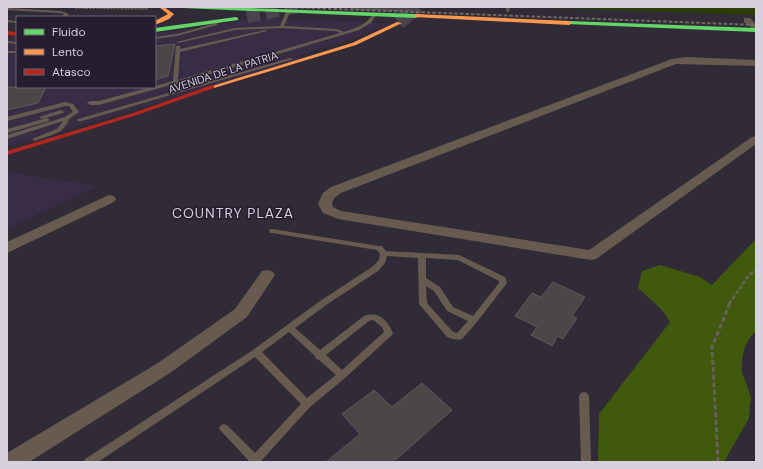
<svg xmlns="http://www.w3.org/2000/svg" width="763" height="469" font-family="'DM Sans',sans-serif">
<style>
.built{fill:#382d44}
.green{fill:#2b3c09}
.forest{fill:#40590d}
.building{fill:#4d4649;stroke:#5f585a}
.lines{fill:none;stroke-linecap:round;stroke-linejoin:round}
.primary-tunnel{stroke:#49444f;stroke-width:13;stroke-dasharray:13 6;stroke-linecap:butt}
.path-far2{stroke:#69615c;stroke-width:1.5;stroke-dasharray:2.5 1;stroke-linecap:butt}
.path-far1{stroke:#69615c;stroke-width:2.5;stroke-dasharray:4 2;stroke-linecap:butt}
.path{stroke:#69615c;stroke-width:3;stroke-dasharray:5 2.5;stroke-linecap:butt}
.lane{fill:#675b50;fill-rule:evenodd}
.street{fill:#675b50;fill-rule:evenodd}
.fast{fill:#63d668;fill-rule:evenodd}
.slow{fill:#ff974d;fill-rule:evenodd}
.jam{fill:#b3261e;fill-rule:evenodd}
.rail{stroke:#706766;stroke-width:2;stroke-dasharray:3.5 2;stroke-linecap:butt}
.labels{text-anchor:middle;stroke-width:3;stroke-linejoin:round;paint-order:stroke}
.far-street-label{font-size:11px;fill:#d6d1dd;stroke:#261d30}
.neighbourhood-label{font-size:14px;letter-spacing:1px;fill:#d6d1dd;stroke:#261d30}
</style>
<rect width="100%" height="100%" fill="#302b36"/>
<g class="built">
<path d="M254,18L389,23L360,37L296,56L301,60L7,147V37H17V87H155V33L192,29Z"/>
<path d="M7,172L97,186L7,229Z"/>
</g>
<path class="green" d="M520,7H756V15Z"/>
<path class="forest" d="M756,239V332L750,337L744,349L742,360V372L751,397L749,418L724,462H598L599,414L670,322L662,310L638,288L642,271L660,265L700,277L712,285Z"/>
<g class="building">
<path d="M351,7H415L414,11L351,9Z"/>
<path d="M175,44L168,76L155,80V46Z"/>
<path d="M7,87H46L38,103L7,110Z"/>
<path d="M553,282L585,297L572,316L577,318L563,339L558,336L552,346L531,335L537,327L515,316L532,293L541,297Z"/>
<path d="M422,383L452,410L393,462H326L360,434L342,414L374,390L392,407Z"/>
</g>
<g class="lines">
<g class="primary-tunnel">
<path d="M247,17L297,7"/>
<path d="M399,23L418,7"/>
</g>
<g class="path-far2">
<path d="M122,7L148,8"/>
<path d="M75,8L148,9"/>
</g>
<path class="path-far1" d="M729,304L749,275L756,270"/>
<path class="path" d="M718,462L712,347L730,303"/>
<g class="lane">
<path d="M506,7H510L509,12L506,11Z"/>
<path d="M7,8L61,11L69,14L66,17H62L64,14L61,13L7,10Z"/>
<path d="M288,11L290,12L284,26L337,29L344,32C356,28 366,25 373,14L376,15L371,23L359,30L235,67L178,83L180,86V87H176L174,84L99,105H90L87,103L90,101H99L151,87H155V86L173,81L176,46H180V49L265,30L267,31L180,52L178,80L340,33L336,31L281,28L235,30L178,43L176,42L235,28L280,26L286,12Z"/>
<path d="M7,20L17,21V23L7,22Z"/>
<path d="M216,23L218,24L217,25L177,36L155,39V37L177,34Z"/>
<path d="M7,41L17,42V44L7,43Z"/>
<rect x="7" y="51" width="10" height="2"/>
<path d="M290,58L294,59L82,121H78L77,120L78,119Z"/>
<path d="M65,102L73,104L79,112L69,119L67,124L61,131L52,135L37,140L35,141L32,139L57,129L63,121L7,139V135L65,117L73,112L69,106H65L7,121V117Z"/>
<path d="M61,110L64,112L63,113L42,119L39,117Z"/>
<path d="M47,118L49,119V121L7,133V129Z"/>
<path d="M270,229H272L379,246H382L386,251L459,255L505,277L507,283L477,322L462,339C457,341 452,339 447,337L419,304L418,258L387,256L385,263L378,271L326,305L295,328L320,350L364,316C379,311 387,320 393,333L392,335L345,378L310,407L261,461V462H250L221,431L219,428L221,425L224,424L227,425L255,453L301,404L255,357L98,462H84L85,459L253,350L320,301L372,267L379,260L380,254L377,250L272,233H270L269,231ZM426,258L458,260L499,281V283L473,316L453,307L440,287L426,278ZM426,286L434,291L447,311L468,321L457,333L453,332L427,303ZM373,320L382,327L384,332L342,370L326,355L369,321ZM289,332L315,356L316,359L319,360L336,375L307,398L262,352Z"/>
<path d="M584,392L587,393L589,396L591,462H581L579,396L581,393Z"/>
</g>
<g class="street">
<path d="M744,18H750L756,24V31L744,22Z"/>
<path d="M686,57L756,60V66L676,64L341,193L334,198L332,204L333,207L341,211L589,250L752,137L756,136V144L596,259L591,260L338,219L323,213L318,204L323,193L331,187L672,59Z"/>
<path d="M109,195L114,196L116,199L114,202L7,253V242Z"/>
<path d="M267,270L272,271L275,275L247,317L170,373L29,462H7V453L158,363L235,309L262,271Z"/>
</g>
<g class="fast">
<path d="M181,7H221L416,14L419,16L416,18L183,8Z"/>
<path d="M236,17L238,18V20L155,32V28Z"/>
<path d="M569,21L756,28V32L567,24L566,23Z"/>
</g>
<g class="slow">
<path d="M159,7H164L174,14L169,19L155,25V21L168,14Z"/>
<path d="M416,14L569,21L572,23L569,25L414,17L413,16Z"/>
<path d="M397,22L402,23L356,45L214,88L209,87L352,43Z"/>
</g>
<g class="jam">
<path d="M7,31L17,32V36L7,35Z"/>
<path d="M212,85L214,86V88L137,115L7,155V151L133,113Z"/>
</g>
<path class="rail" d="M284,7L756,25"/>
</g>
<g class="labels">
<g class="far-street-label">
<text transform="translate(223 72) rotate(-18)" y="4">AVENIDA DE LA PATRIA</text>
</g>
<g class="neighbourhood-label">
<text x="233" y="218">COUNTRY PLAZA</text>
</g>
</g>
<rect width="763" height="469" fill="none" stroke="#d6d1dd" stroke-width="16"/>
<rect x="16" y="16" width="140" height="72" fill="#261d30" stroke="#6c6575"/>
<rect x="24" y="29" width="20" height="6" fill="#63d668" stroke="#6c6575"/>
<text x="52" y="36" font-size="12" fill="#d6d1dd">Fluido</text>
<rect x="24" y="49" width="20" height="6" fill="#ff974d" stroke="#6c6575"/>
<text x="52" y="56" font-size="12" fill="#d6d1dd">Lento</text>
<rect x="24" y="69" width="20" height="6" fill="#b3261e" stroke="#6c6575"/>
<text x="52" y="76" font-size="12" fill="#d6d1dd">Atasco</text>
</svg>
